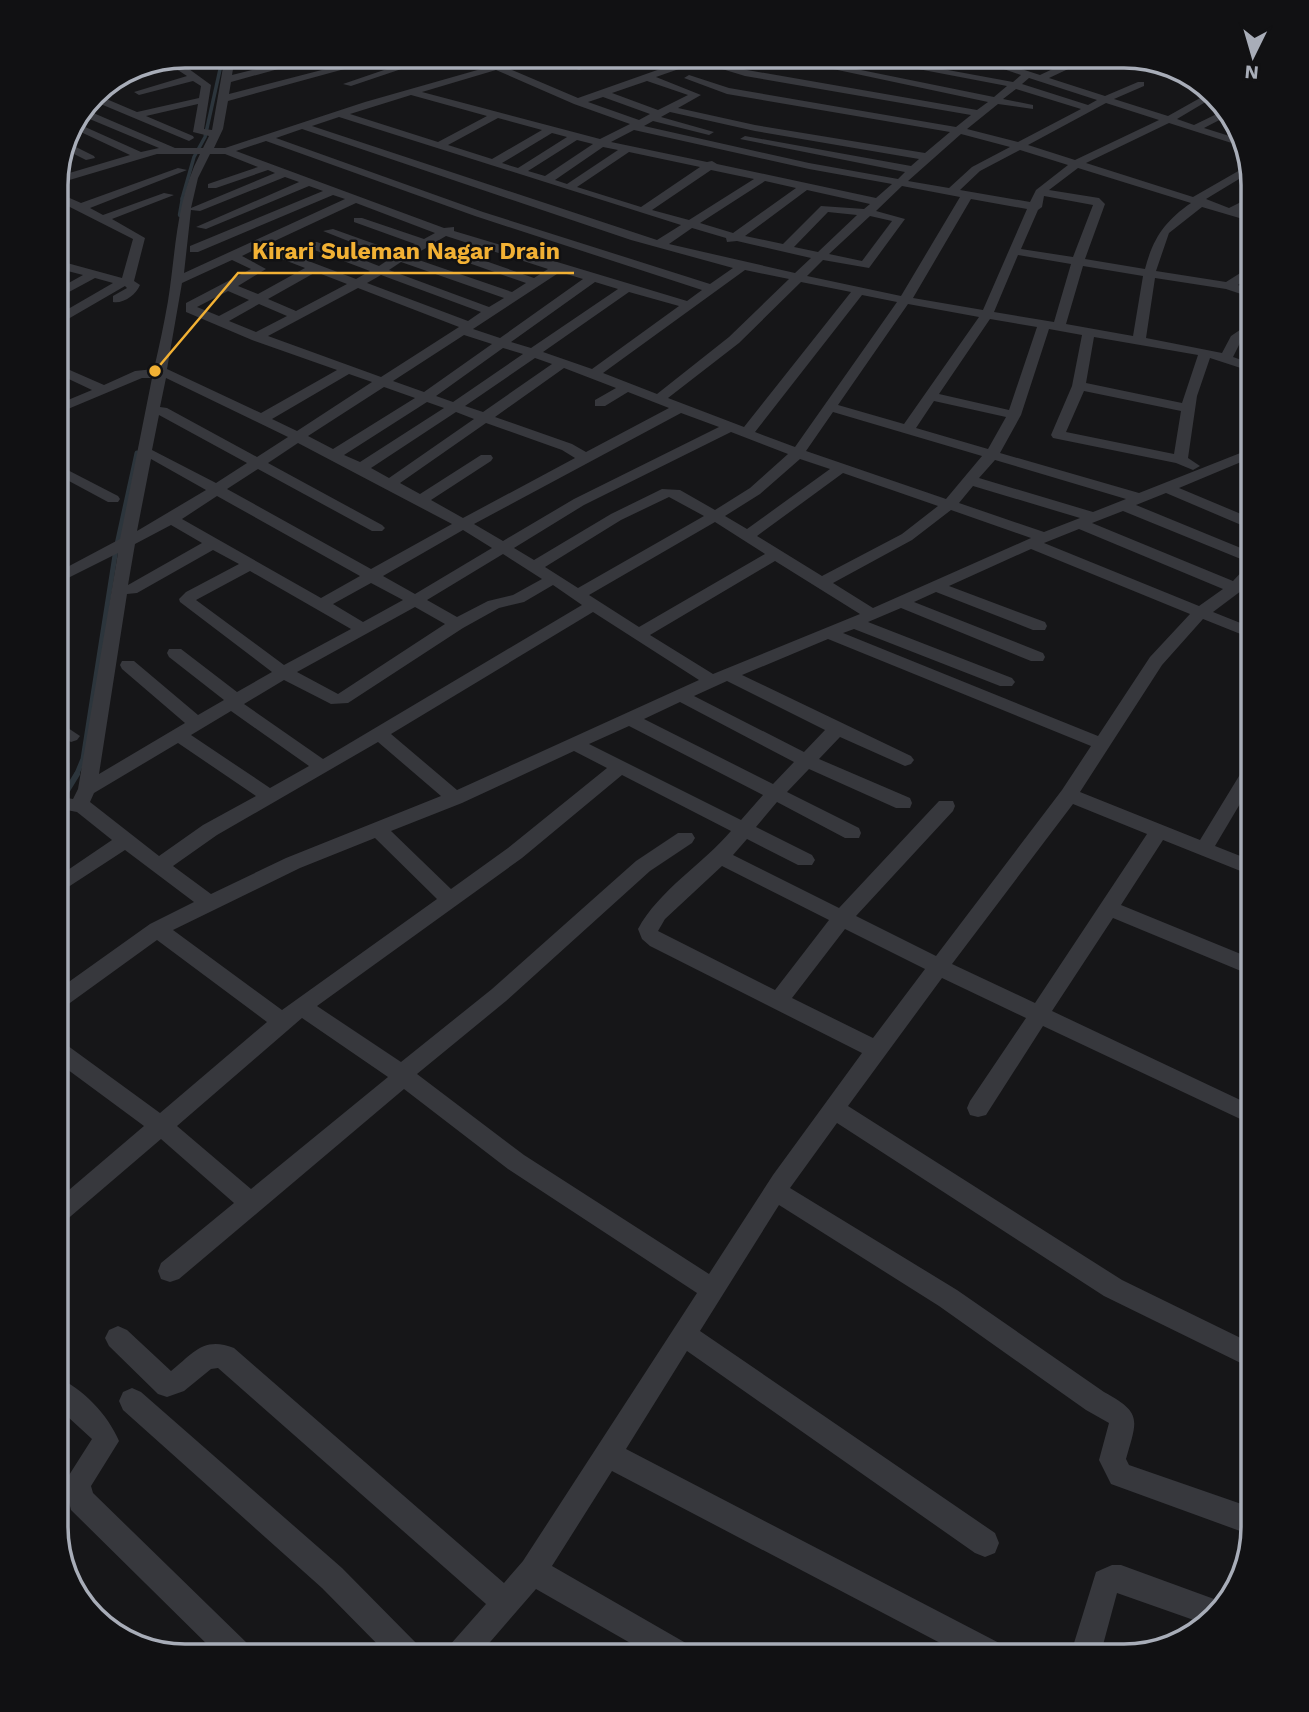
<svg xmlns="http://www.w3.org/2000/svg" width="1309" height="1712" font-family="'Work Sans',sans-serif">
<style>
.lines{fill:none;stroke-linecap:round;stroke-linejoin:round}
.stream-far3{stroke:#2c353c;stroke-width:3.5}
.stream-far2{stroke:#2c353c;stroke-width:4.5}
.stream-far1{stroke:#2c353c;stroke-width:5}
.stream{stroke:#2c353c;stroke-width:6}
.street{fill:#37383d;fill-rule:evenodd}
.rim{fill:none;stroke:#a8adb8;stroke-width:3.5}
.leader{fill:none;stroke:#f2b134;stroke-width:2.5}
.callout-dot{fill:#f2b134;stroke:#111113;stroke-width:2.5}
.callout-label{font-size:23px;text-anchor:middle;font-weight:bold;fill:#f2b134;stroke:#111113;stroke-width:5;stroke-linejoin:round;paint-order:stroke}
</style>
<rect width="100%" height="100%" fill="#161618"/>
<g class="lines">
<path class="stream-far3" d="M182,199L194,157L205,137L223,56"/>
<path class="stream-far2" d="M180,215L183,198"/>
<path class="stream-far1" d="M76,776L83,759L116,549L137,453"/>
<path class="stream" d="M60,802L77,774"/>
<g class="street">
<path d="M194,56H204L209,61L189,69L211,85L204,129L212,130L225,56H254L234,63L232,75L309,56H325L231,82L229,94L376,56H392L228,101L223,129L214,148H225L365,102L488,67L466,56H479L578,98L697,56H711L708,58L747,70L977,110L988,102L772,56H792L994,97L1007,86L850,56H872L1013,82L1021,75L966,56H981L1040,75L1059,66L1030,56H1046L1068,63L1082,56H1096L1049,78L1105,96L1138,82H1144V86L1114,99L1168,116L1209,93L1214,97L1177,119L1194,125L1225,110L1231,114L1204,128L1239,139L1241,146L1169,123L1086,163L1193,197L1247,166L1249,173L1206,199L1229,208L1253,196V204L1240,211L1253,215V222L1202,207L1169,233L1156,271L1226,282L1253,265V274L1238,285L1253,290V298L1226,289L1155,278L1146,338L1222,353L1231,336L1253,321V331L1241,341L1233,357L1253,364V372L1210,358L1197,396L1188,458L1200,466L1193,470L1176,463L1053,438L1051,435L1072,386L1082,335L1049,329L1021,415L1000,453L1139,493L1253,448V457L1179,488L1253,519V530L1166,493L1136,505L1253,553V564L1123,511L1092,523L1233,581L1247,566L1253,564V578L1241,591L1213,612L1253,628V639L1203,619L1162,665L1080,792L1200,840L1247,763L1253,761V782L1215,846L1253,861V876L1163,840L1121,905L1253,959V976L1113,918L1052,1011L1253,1106V1125L1043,1026L986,1115L978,1117L970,1115L967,1108L970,1101L1026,1018L942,978L848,1106L1122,1280L1253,1344V1369L1104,1296L837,1123L790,1188L957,1290L1104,1392C1143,1413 1137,1420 1126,1459L1129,1465L1253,1508L1251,1535L1111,1484L1099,1460L1109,1423L1086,1410L939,1306L779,1205L700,1331L995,1533L999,1543L995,1553L985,1557L975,1553L687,1351L626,1449L1005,1646L1010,1656H965L612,1471L552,1566L691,1646L696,1656H653L536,1589L478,1656H444L449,1646L486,1604L218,1368L211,1369L184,1391L167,1397L158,1394L109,1346L105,1338L109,1330L118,1326L127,1330L171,1371C193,1354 203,1336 234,1348L504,1583L523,1561L697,1293L508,1169L404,1089L179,1279L170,1282L161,1279L158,1271L161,1263L234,1203L161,1139L64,1222L56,1225V1201L144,1126L56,1061V1040L64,1043L160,1113L267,1022L157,940L63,1008L56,1010V991L150,924L194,902L125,850L56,895V878L112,840L77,812L56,808V796L73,799L78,789L118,553L56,584V573L120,539L152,378H142L56,414V405L92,390L56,373V364L104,385L135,371L154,369C159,347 164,324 168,301C176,250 176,200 200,154H157L56,184V177L130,155L70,127L74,122L141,152L159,148L80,115L84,109L175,148H203L209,136L193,132L198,104L146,116L193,136L194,138L189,141L91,100L97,95L137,112L199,98L201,86L193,81L139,95L134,92L187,76L167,63L176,60L182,64L198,60ZM699,62L745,76L971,115L956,127L729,88L689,75L684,78L727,94L950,132L925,153L755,125L678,108L701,95L656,77ZM496,70L574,104L630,124L600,139L422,92ZM1029,78L1097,100L1088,105L1022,84ZM647,81L688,95L658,110L612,93ZM1016,89L1081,109L1018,142L967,129L998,104L1033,109V105L1003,99ZM411,95L487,116L438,142L350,114ZM603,97L650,114L639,120L588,102ZM1106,103L1159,120L1075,160L1028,145ZM670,112L755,131L919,159L911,166L745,136L740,139L905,172L898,179L809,163L644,126L653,121L709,135L714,132L661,117ZM339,117L681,225L657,240L312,126ZM498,118L542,130L492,159L448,145ZM302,129L631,240L733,268L710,284L483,212L276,138ZM634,130L809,169L892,184L876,198L717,164L712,161L707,162L611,142ZM552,133L567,137L518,168L502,163ZM961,134L1010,147L972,167L949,188L908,181ZM577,140L593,144L545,176L528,171ZM266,141L475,216L702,290L687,301L454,231V227L444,228L236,151ZM603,147L618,150L567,184L555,180ZM1020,150L1068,165L1036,190L1030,202L960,190L980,171ZM629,152L700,167L641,207L577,187ZM210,154H225L258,167L208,184V188H216L268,170L275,173L191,208L198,178ZM1078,168L1191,203C1165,221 1153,238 1145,269L1085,259L1105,204L1099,198L1049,190ZM711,170L754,179L689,220L652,210ZM285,177L299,182L196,227L206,229L309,186L323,191L190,246V252H198L333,195L345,199L184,273L191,210L200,211ZM765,181L796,188L733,233L700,223ZM902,186L960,197L901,296L807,276L823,260L869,268L905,219L876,211ZM807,190L870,204L864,209L821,206L783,244L745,236ZM1044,196L1093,205L1073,257L1021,249L1038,210L1042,207ZM971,199L1027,209L983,310L913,298ZM356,203L435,233L424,239L362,218H354V222L415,244L400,253L333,229L323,231L391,258L379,266L317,242H309V248L370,271L356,279L266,245ZM828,212L857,215L818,252L794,247ZM870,216L892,221L862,261L829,254ZM692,228L726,238L727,242L737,241L811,258L795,273L669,244ZM446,236L548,269L534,278L434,243ZM426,248L526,283L512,292L410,257ZM256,249L305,268L258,294L238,286L266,269L242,256ZM1018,255L1071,264L1054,322L994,312ZM232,260L251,269L186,303V312L252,340L337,370L261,413L167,369L182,283ZM401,262L504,298L489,307L389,270ZM1083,266L1143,276L1133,336L1066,324ZM745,270L789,279L729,337L657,394L603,373ZM316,272L347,284L296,311L268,299ZM560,272L583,279L500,338L473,329ZM381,275L481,312L468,321L367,283ZM595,282L618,289L531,348L511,342ZM801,282L851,292L744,427L668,398L739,343ZM358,288L459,327L381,377L268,336ZM228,291L249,300L219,316L197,307ZM629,292L679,306L592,369L543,352ZM862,295L897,302L795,447L755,432ZM259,304L287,316L256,332L229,321ZM908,304L979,317L904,424L838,405ZM990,319L1037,327L1009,410L939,394ZM464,335L492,344L424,392L393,381ZM1094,337L1198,355L1182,403L1086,383ZM503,348L523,354L453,402L436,396ZM535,358L552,364L483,412L465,406ZM564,368L616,388L595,400V406H605L628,392L669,408L586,452L572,444L495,417ZM349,374L372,382L297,431L272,419ZM166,378L288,437L257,457L167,408L160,407ZM384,387L415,398L333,449L308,436ZM1084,391L1181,411L1174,454L1066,432ZM934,401L1006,417L988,449L916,428ZM427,402L444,408L360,462L344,455ZM456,412L474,419L389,478L371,468ZM833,412L982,456L946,499L806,451ZM681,413L719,427L574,499L503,541L474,524ZM159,415L247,463L216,483L152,450ZM486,423L562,450L575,458L463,518L431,500L491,461L493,458L491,455H481L420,494L400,483ZM731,432L788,454L750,488L715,510L680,490L662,489L611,514L534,560L514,548L584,505ZM298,443L452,524L371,569L227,489L258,469L372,531H382L385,528L382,525L268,463ZM151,459L206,490L137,531ZM800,459L830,469L747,529L725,516L760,494ZM995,460L1126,499L1093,512L979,478ZM843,473L938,506L902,534L822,576L757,536ZM973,486L1080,518L1044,532L959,503ZM217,496L360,576L321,598L182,519ZM669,497L704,516L578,588L545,567L621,520ZM951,510L1031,538L873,608L833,583L912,540ZM715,522L765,554L639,627L589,595ZM171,525L202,543L128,585L135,544ZM1079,529L1223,589L1199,606L1044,543ZM463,530L492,548L415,594L383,576ZM1031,549L1190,614L1150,657L1098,736L843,633L854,629L1000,686H1012L1015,682L1012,678L868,622L901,608L1031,661H1043L1045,657L1043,653L914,602L936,592L1033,630H1045L1047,626L1045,622L949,586ZM213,550L239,564L186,592L179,599L180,602L272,672L237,692L181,649H169L167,653L169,657L224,700L198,715L134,661H122L120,665L122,669L185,723L99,774L127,594L137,593ZM503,554L542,579L513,595L488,601L457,617L427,600ZM775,561L860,614L713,674L650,635ZM250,571L351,629L284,665L196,600ZM371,583L403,600L363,622L333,604ZM553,585L582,605L323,759L244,704L284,680L331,704L348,703L463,628L499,608L524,602ZM415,607L445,624L338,694L297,672ZM593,612L699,680L457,790L391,734ZM828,639L1091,746L1062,790L936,956L856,916L953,811L955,806L953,801H939L839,908L733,855L747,839L798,865H812L815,860L812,855L756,827L777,802L845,838H859L861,833L859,828L787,792L809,769L896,808H910L912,803L910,798L819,759L840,737L905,766L911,764L914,760L911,756L742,675ZM727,681L825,730L804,752L694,696ZM680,702L794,762L773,784L644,719ZM231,711L309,766L270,788L191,735ZM629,726L763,795L741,820L589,744ZM378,742L441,796L286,858L211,894L173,866L217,835ZM178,743L256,796L203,825L159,856L90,802L94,793ZM574,751L607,768L508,848L451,889L391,831L462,803ZM622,775L731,831C703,864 659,890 638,929L642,939L650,946L862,1053L773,1175L709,1274L524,1155L417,1074L506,1001L650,871L692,843L695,838L692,833H678L636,861L492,989L401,1062L317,1006L522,858ZM1073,804L1147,834L1035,1003L952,964ZM375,838L437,899L282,1010L173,930L300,868ZM722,866L829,920L775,990L658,931L665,919ZM845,929L925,969L873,1038L792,998ZM302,1018L388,1077L251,1189L177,1126Z"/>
<path d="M425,56L434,58L351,86L343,84Z"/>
<path d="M545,56C558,56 567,62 578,63C587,64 604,56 617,56L579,70Z"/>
<path d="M1115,56H1129L1188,81L1180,83Z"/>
<path d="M148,70L152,73L150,75L99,89Z"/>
<path d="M66,142L94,156L95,158L86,160L64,149Z"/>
<path d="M178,168L187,170L90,208L103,215L164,193L174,195L112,219L145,238L134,281L140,285C136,295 123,304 113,302V296L127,288L125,286L56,326V316L113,283L95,278L56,299V290L83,275L56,268V260L122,278L133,239L56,200V192L81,203Z"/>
<path d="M56,464L118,496L120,499L118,502H108L56,474Z"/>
<path d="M56,720L80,736L77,740L71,742L56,734Z"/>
<path d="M56,1377C83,1388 108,1415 119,1441L91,1486L93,1493L250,1646L255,1656H219L71,1510L64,1483L92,1439L56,1406Z"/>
<path d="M132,1388L141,1392L342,1568L419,1646L424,1656H389L322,1588L123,1410L119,1401L123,1392Z"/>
<path d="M1112,1565H1121L1225,1603L1205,1624L1117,1593L1100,1656H1070L1096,1572Z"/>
</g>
</g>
<path d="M0 0H1309V1712H0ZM185 68H1124A117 117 0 0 1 1241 185V1527A117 117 0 0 1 1124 1644H185A117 117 0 0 1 68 1527V185A117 117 0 0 1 185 68Z" fill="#111113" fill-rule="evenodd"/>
<path class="rim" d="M185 68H1124A117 117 0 0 1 1241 185V1527A117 117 0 0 1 1124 1644H185A117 117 0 0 1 68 1527V185A117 117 0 0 1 185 68Z"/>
<path class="leader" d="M155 371L238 273H574"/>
<circle class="callout-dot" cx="155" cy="371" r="7"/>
<g class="callout-label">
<text x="406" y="259">Kirari Suleman Nagar Drain</text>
</g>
<g transform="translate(1253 56) rotate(185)" stroke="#111113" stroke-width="5" paint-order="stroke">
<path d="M0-5L12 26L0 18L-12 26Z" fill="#a8adb8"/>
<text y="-10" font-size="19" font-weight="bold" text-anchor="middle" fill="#a8adb8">N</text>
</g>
</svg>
